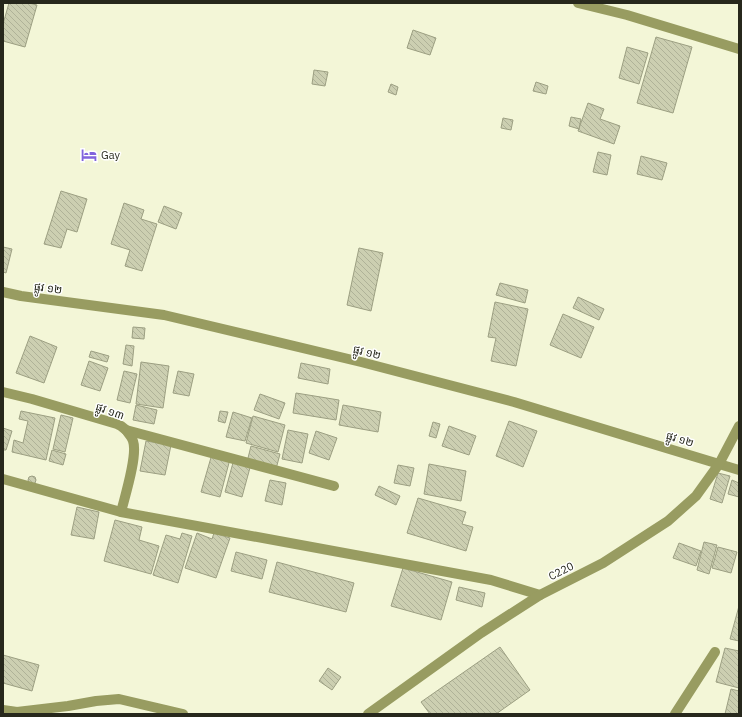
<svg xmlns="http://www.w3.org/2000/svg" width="742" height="717" font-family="'IBM Plex Sans','Noto Sans Khmer',sans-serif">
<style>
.building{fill:url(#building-back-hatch);stroke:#9c9f82}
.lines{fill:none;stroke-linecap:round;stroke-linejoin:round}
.lane{stroke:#989c61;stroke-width:10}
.street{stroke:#989c61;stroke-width:10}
.labels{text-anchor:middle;stroke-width:3;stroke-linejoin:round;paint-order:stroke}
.poi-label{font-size:11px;fill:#27281c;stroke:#fff;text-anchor:start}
.street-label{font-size:11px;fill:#27281c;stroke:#fff}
</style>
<defs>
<pattern id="building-back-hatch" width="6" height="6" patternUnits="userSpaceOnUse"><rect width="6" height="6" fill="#cccfb1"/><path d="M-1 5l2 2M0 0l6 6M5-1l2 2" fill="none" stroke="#afb298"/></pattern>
</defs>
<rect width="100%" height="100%" fill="#f3f6d7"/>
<g class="building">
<path d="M9,3H29L37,5L25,47L3,41V24Z"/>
<path d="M413,30L436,38L430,55L407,48Z"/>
<path d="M656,37L692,47L673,113L637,103Z"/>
<path d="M627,47L648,53L639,84L619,78Z"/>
<path d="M314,70L328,72L325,86L312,84Z"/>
<path d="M536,82L548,86L546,94L533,91Z"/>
<path d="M391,84L398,87L396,95L388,92Z"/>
<path d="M588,103L604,109L600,119L620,126L614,144L578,131Z"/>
<path d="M571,117L581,119L579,129L569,126Z"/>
<path d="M503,118L513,120L511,130L501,128Z"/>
<path d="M598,152L611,155L607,175L593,172Z"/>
<path d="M641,156L667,163L662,180L637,174Z"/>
<path d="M61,191L87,199L77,232L67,229L61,248L44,244Z"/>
<path d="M124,203L144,210L141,219L157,224L142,271L125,266L130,250L111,244Z"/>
<path d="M164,206L182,213L176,229L158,222Z"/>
<path d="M3,247L12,249L6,273L3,272Z"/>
<path d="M359,248L383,253L371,311L347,305Z"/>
<path d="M500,283L528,290L525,303L496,295Z"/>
<path d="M578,297L604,309L599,320L573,308Z"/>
<path d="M495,302L528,309L516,366L491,361L496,338L488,337Z"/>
<path d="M563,314L594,327L581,358L550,345Z"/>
<path d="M133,327L145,328L144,339L132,338Z"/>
<path d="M30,336L57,347L44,383L16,373Z"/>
<path d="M126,345L134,346L132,366L123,364Z"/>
<path d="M91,351L109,356L107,362L89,357Z"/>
<path d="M89,361L108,368L100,391L81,385Z"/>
<path d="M141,362L169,366L163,408L136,404Z"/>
<path d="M301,363L330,369L328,384L298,378Z"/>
<path d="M124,371L137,374L130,403L117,400Z"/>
<path d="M178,371L194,374L189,396L173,393Z"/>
<path d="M296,393L339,400L336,420L293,413Z"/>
<path d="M260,394L285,403L279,419L254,410Z"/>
<path d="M136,405L157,410L154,424L133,420Z"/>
<path d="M343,405L381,412L378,432L339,425Z"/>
<path d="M21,411L55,418L46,460L12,452L14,440L23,443L28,421L19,419Z"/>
<path d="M220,411L228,412L225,423L218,421Z"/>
<path d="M233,412L252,418L245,441L226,437Z"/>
<path d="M61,415L73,418L65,452L53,449Z"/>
<path d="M253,416L285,425L278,452L246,443Z"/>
<path d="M509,421L537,431L523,467L496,456Z"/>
<path d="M433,422L440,424L436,438L429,436Z"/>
<path d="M449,426L476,436L469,455L442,446Z"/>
<path d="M3,428L12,431L6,450H3Z"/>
<path d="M288,430L308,434L302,463L282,459Z"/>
<path d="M316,431L337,438L329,460L309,453Z"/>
<path d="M146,441L171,445L165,475L140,471Z"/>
<path d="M251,446L280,454L276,469L247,462Z"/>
<path d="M52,450L66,454L63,465L49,461Z"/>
<path d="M212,454L230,459L220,497L201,492Z"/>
<path d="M234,459L251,464L242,497L225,492Z"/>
<path d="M429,464L466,471L461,501L424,494Z"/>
<path d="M398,465L414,468L410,486L394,483Z"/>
<path d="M718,473L730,476L722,503L710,499Z"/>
<circle cx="32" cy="480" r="4"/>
<path d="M270,480L286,483L282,505L265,501Z"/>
<path d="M732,480L739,483V497L728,494Z"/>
<path d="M379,486L400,496L396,505L375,495Z"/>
<path d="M418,498L466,512L462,524L473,527L466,551L407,533Z"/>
<path d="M77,507L99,512L94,539L71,535Z"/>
<path d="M115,520L142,527L139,540L159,546L151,574L104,561Z"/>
<path d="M182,533L192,536L178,583L153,575L166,535L180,539Z"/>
<path d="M197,533L212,539L214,533L230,538L216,578L185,568Z"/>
<path d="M704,542L717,545L709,574L697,570Z"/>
<path d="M679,543L701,551L696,566L673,558Z"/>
<path d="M718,547L737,552L731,573L712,568Z"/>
<path d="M236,552L267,560L262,579L231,571Z"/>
<path d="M277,562L354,583L346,612L269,592Z"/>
<path d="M403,568L452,582L441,620L391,606Z"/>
<path d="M459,587L485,593L482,607L456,600Z"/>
<path d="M739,606V641L730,639Z"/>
<path d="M500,647L530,690L496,714H430L421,702Z"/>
<path d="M725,648L739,651V688L716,682Z"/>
<path d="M3,655L39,665L32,691L3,683Z"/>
<path d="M328,668L341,677L332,690L319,681Z"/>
<path d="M731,689L739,691V714H725Z"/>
</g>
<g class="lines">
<g class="lane">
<path d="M3,292L21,296L164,315L361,362L514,402L719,464"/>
<path d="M3,392L32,399L117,424L121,426L126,430L334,486"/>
</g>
<g class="street">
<path d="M578,3L627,15L739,49"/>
<path d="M719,464L739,470"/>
<path d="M3,479L121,512L491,580L540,595"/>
<path d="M121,512C125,496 138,455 133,441C132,437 128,433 126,430"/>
<path d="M3,710L17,712L68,706L96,701L119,699L183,714"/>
<path d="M368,714L481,633L540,595L603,563L668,521L696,496L719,464L739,426"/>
<path d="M675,714L715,652"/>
</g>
</g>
<defs>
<symbol id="hotel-bare" viewBox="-9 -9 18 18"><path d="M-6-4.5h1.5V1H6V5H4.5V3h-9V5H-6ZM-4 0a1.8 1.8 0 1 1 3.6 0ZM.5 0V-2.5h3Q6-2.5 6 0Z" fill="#8163dd" stroke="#fff" stroke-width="2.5" paint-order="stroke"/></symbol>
</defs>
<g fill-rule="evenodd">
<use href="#hotel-bare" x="78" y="144" width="22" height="22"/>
</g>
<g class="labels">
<g class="poi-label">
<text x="101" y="159">Gay</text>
</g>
<g class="street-label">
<text transform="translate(48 288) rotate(7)" y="4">ផ្លូវ ១២</text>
<text transform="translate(367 352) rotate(14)" y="4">ផ្លូវ ១២</text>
<text transform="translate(110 411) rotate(20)" y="4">ផ្លូវ ១៣</text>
<text transform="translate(680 439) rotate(17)" y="4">ផ្លូវ ១២</text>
<text transform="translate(561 571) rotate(-27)" y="4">C220</text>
</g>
</g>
<rect width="742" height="717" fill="none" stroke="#27281c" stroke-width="8"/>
</svg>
